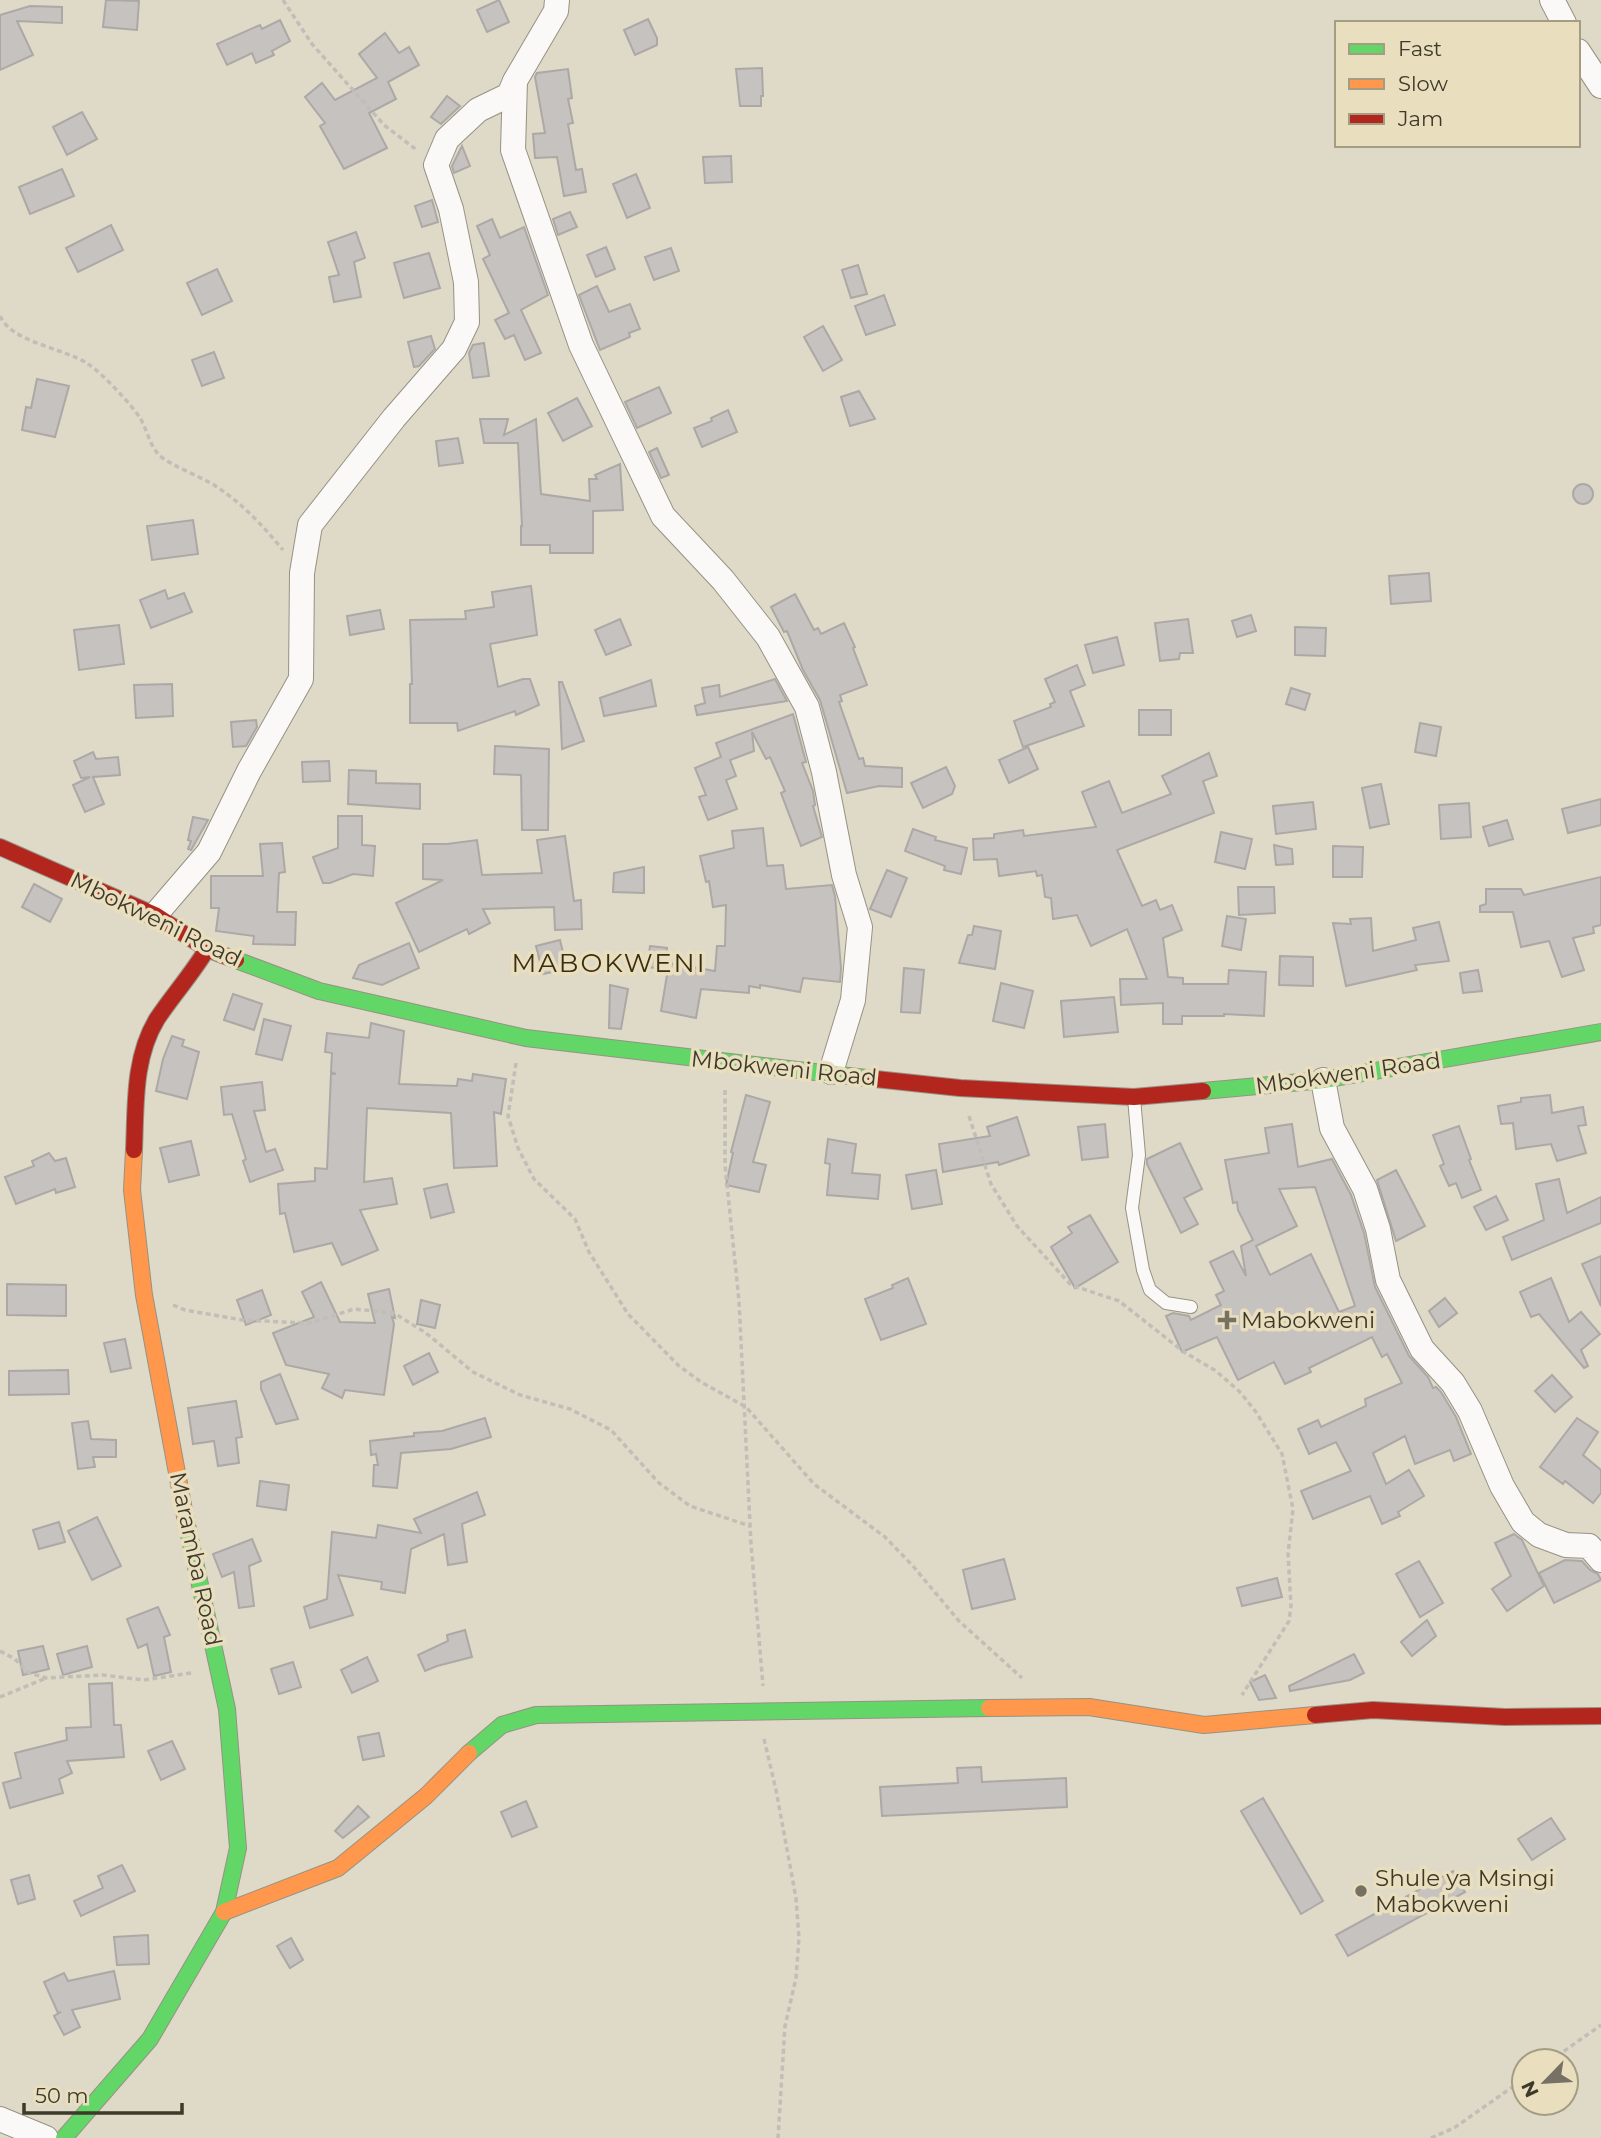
<svg xmlns="http://www.w3.org/2000/svg" width="1601" height="2138" font-family="Montserrat,sans-serif">
<style>
.building{fill:#c6c2c0;stroke:#aca8a6;stroke-width:2;fill-rule:evenodd}
.lines{fill:none;stroke-linecap:round;stroke-linejoin:round}
.lane-casing{stroke:#969284;stroke-width:14}
.street-casing{stroke:#969284;stroke-width:26}
.fast-casing{stroke:#969284;stroke-width:18}
.slow-casing{stroke:#969284;stroke-width:18}
.jam-casing{stroke:#969284;stroke-width:18}
.path{stroke:#c0beb7;stroke-width:3.5;stroke-dasharray:5 3.5;stroke-linecap:butt}
.lane{stroke:#faf9f7;stroke-width:12}
.street{stroke:#faf9f7;stroke-width:24}
.fast{stroke:#63d668;stroke-width:16}
.slow{stroke:#ff974d;stroke-width:16}
.jam{stroke:#b3261e;stroke-width:16}
.poi-dot{fill:#767162;stroke:#e9debd;stroke-width:2.5}
.labels{text-anchor:middle;stroke-width:7;stroke-linejoin:round;paint-order:stroke}
.street-label{font-size:23px;fill:#3d392b;stroke:#e9debd}
.poi-label{font-size:23px;fill:#3d392b;stroke:#e9debd;text-anchor:start}
.quarter-label{font-size:26px;letter-spacing:2px;fill:#382f13;stroke:#e9debd}
</style>
<rect width="100%" height="100%" fill="#dfd9c7"/>
<g class="building">
<path d="M106,0L139,1L137,30L103,27Z"/>
<path d="M499,0L509,22L487,32L477,10Z"/>
<path d="M30,6L62,7V23L17,21L33,55L0,70V15Z"/>
<path d="M648,19L657,38V45L635,55L624,30Z"/>
<path d="M280,20L290,41L272,51L274,55L256,63L252,53L227,65L217,44L260,25L262,29Z"/>
<path d="M385,33L399,53L409,47L419,65L388,82L396,99L369,113L387,148L344,169L320,126L325,123L305,97L322,83L335,100L377,78L359,54Z"/>
<path d="M762,68L763,96H761V106H740L736,69Z"/>
<path d="M568,69L572,98L568,99L573,123L568,124L576,170L582,169L586,192L564,196L557,157L535,158L533,134L545,133L535,77L537,73Z"/>
<path d="M447,96L460,106L441,124L431,117Z"/>
<path d="M82,112L97,139L67,155L53,127Z"/>
<path d="M462,146L470,166L454,173L452,166Z"/>
<path d="M731,156L732,182L705,183L703,157Z"/>
<path d="M62,169L74,196L30,214L19,187Z"/>
<path d="M636,174L650,208L627,218L613,184Z"/>
<path d="M432,200L438,222L422,227L415,206Z"/>
<path d="M570,212L577,227L558,235L553,219Z"/>
<path d="M492,219L500,238L524,227L548,295L521,310L541,353L525,360L514,335L505,339L495,320L509,313L483,259L490,255L477,226Z"/>
<path d="M111,225L123,250L78,272L66,248Z"/>
<path d="M356,232L365,258L354,262L361,297L334,302L329,277L339,275L328,242Z"/>
<path d="M606,247L615,269L596,277L587,255Z"/>
<path d="M671,248L679,271L654,280L645,257Z"/>
<path d="M429,253L440,288L404,298L394,263Z"/>
<path d="M858,265L867,294L851,298L842,270Z"/>
<path d="M217,269L232,301L202,315L187,283Z"/>
<path d="M597,286L609,312L630,304L640,329L629,333L630,337L600,350L579,295Z"/>
<path d="M884,295L895,325L866,335L855,306Z"/>
<path d="M823,326L842,360L823,371L804,337Z"/>
<path d="M431,336L435,349L419,366L414,367L408,342Z"/>
<path d="M484,343L489,376L473,378L469,353L473,345Z"/>
<path d="M214,352L224,378L202,386L192,360Z"/>
<path d="M37,379L69,386L55,437L22,430L26,407L31,408Z"/>
<path d="M659,387L671,413L637,428L625,402Z"/>
<path d="M859,391L875,419L850,426L841,397Z"/>
<path d="M577,398L592,426L563,441L548,413Z"/>
<path d="M728,410L737,432L702,447L694,428L712,421L711,418Z"/>
<path d="M480,419H508L504,435L536,419L541,494L590,501L589,479H597L595,475L620,464L623,510L593,511V553H550V545H521V526H522L518,443H484Z"/>
<path d="M458,438L463,463L439,466L436,441Z"/>
<path d="M657,448L669,475L661,478L649,452Z"/>
<circle cx="1583" cy="494" r="10"/>
<path d="M193,520L198,554L152,560L147,526Z"/>
<path d="M1429,573L1431,601L1391,604L1389,576Z"/>
<path d="M531,586L537,635L490,644L498,687L523,679H530L539,705L516,715L515,711L458,731L457,723H410V684H412L410,620L466,619L465,611L494,607L492,592Z"/>
<path d="M165,590L168,599L184,593L192,612L151,628L140,600Z"/>
<path d="M795,594L814,630L818,628L821,634L844,623L855,647L853,648L867,685L840,695L842,701L839,702L859,759L863,758L865,766L902,768V787L879,786L847,793L820,700L803,670L787,631L784,632L771,607Z"/>
<path d="M380,610L384,629L350,635L347,616Z"/>
<path d="M1251,615L1256,631L1237,637L1232,621Z"/>
<path d="M620,619L631,645L606,655L595,630Z"/>
<path d="M1188,619L1193,653H1180L1179,659L1160,661L1155,623Z"/>
<path d="M119,625L124,664L79,670L74,630Z"/>
<path d="M1295,627L1326,628L1325,656L1295,655Z"/>
<path d="M1117,637L1124,665L1093,673L1085,645Z"/>
<path d="M1077,665L1085,685L1070,691L1084,726L1023,747L1014,721L1051,707L1050,704L1055,702L1045,679Z"/>
<path d="M775,679L787,701L697,715L695,706L705,703L702,688L719,685L720,697Z"/>
<path d="M651,680L656,706L604,716L600,698Z"/>
<path d="M559,682H562L584,741L562,749Z"/>
<path d="M172,684L173,716L136,718L134,685Z"/>
<path d="M1291,688L1310,694L1305,710L1286,704Z"/>
<rect x="1139" y="710" width="32" height="25"/>
<path d="M793,714L806,762L802,763L813,791L815,805L813,806L822,837L801,846L781,793L785,791L770,757L766,759L752,732L754,751L730,760L736,776L726,780L737,809L708,820L699,797L706,795L695,768L721,757L716,743Z"/>
<path d="M256,720L257,727L246,746L233,747L231,722Z"/>
<path d="M1420,723L1441,727L1436,756L1415,752Z"/>
<path d="M495,746L549,749L548,830H522L521,775L494,774Z"/>
<path d="M1028,747L1038,769L1009,783L999,760Z"/>
<path d="M93,752L96,759L118,757L120,775L93,777L104,804L85,812L73,785L90,777L81,778L74,761Z"/>
<path d="M1209,753L1217,776L1203,781L1214,813L1117,850L1142,906L1156,900L1160,910L1172,905L1182,930L1163,938L1168,977L1183,978V984H1228L1229,970L1266,972L1264,1016L1224,1014V1016H1182V1024H1163V1003L1121,1005L1120,979H1147L1127,929L1091,946L1077,915L1053,919L1051,898L1045,897L1042,875L1037,876L1036,871L999,876L997,859L974,860L973,839L994,838V834L1023,830L1024,836L1096,827L1082,792L1109,781L1122,813L1171,794L1162,776Z"/>
<path d="M329,761L330,781L303,782L302,762Z"/>
<path d="M946,767L955,786L952,794L923,808L911,783Z"/>
<path d="M349,770L376,771V783L420,784V809L348,804Z"/>
<path d="M1381,784L1389,824L1370,828L1362,788Z"/>
<path d="M1601,799V825L1568,833L1562,809Z"/>
<path d="M1313,802L1316,829L1276,834L1273,806Z"/>
<path d="M1469,803L1471,837L1441,839L1439,805Z"/>
<path d="M338,816H362V845L375,846L373,876L353,874L330,883H323L313,857L338,848Z"/>
<path d="M193,817L208,820L191,850L188,849L191,841L188,840Z"/>
<path d="M1507,820L1513,839L1489,846L1483,827Z"/>
<path d="M763,828L767,866L783,865L786,889L832,885L835,896L841,968L840,982L803,978L800,992L760,985V988L749,986V993L701,989L696,1018L661,1011L669,963L715,971L717,946H725L726,905L713,907L709,881L706,882L700,856L734,848L732,831Z"/>
<path d="M913,829L936,837L935,840L967,848L961,874L944,870L945,866L905,851Z"/>
<path d="M1221,832L1252,839L1245,869L1215,862Z"/>
<path d="M565,836L574,901L581,900L582,929L555,930L554,907L483,909L490,923L469,934L467,929L419,952L396,903L443,880L423,879V844H447L477,840L482,875L542,873L537,840Z"/>
<path d="M282,843L285,872L279,873L277,912H296L295,945L253,944L254,936L216,931L219,908H211V876H263L260,844Z"/>
<path d="M1274,845L1292,849L1293,864L1276,865Z"/>
<path d="M1333,846L1363,847L1362,877H1333Z"/>
<path d="M644,867V893L613,892L614,873Z"/>
<path d="M887,870L907,878L891,917L870,909Z"/>
<path d="M1601,877V925L1593,927L1594,933L1573,938L1584,970L1562,977L1549,941L1521,947L1513,912H1480V906L1486,904V889H1521L1524,895Z"/>
<path d="M34,884L62,899L50,922L22,907Z"/>
<path d="M1238,887H1274L1275,913L1239,915Z"/>
<path d="M1227,916L1246,919L1241,950L1222,946Z"/>
<path d="M1371,918L1373,951L1416,940L1413,928L1439,922L1449,961L1415,965L1417,970L1346,986L1333,923L1351,924L1350,919Z"/>
<path d="M974,926L1001,931L995,969L959,963L968,935H972Z"/>
<path d="M560,940L567,969L543,974L536,946Z"/>
<path d="M409,943L419,968L382,985L353,978L359,965Z"/>
<path d="M650,946L667,948L665,969L647,967Z"/>
<path d="M1280,956L1313,957V986L1279,985Z"/>
<path d="M904,968L924,970L920,1013L901,1012Z"/>
<path d="M1478,970L1482,991L1463,993L1460,973Z"/>
<path d="M1001,983L1033,991L1024,1028L993,1021Z"/>
<path d="M610,985L628,989L621,1029L609,1028Z"/>
<path d="M233,994L262,1004L254,1030L224,1020Z"/>
<path d="M1114,997L1118,1032L1064,1037L1061,1001Z"/>
<path d="M264,1019L291,1026L282,1060L256,1054Z"/>
<path d="M371,1023L404,1031L399,1084L457,1086L458,1079L472,1081L473,1074L506,1079L501,1114L494,1112L497,1166L454,1168L451,1113L367,1108L364,1182L392,1178L397,1204L360,1210L378,1250L342,1265L332,1243L294,1252L285,1213L280,1214L278,1184L315,1181V1168L327,1169L331,1074H336L331,1072L332,1053L325,1052L327,1033L369,1038Z"/>
<path d="M172,1036L184,1040L182,1046L199,1052L187,1099L156,1091L163,1059Z"/>
<path d="M262,1082L265,1110L254,1111L266,1152L275,1149L283,1170L250,1182L243,1161L246,1159L232,1114L224,1115L221,1087Z"/>
<path d="M746,1095L770,1102L753,1162L766,1165L759,1192L726,1185L733,1153L731,1152Z"/>
<path d="M1550,1095L1552,1113L1583,1107L1586,1125L1578,1126L1586,1153L1557,1161L1551,1144L1516,1149L1513,1123L1501,1124L1498,1106L1521,1102V1098Z"/>
<path d="M1017,1117L1029,1155L999,1165L998,1162L943,1172L939,1144L990,1136L987,1127Z"/>
<path d="M1105,1124L1108,1157L1082,1160L1078,1127Z"/>
<path d="M1292,1124L1298,1167L1332,1159L1351,1195L1364,1233L1375,1287L1409,1356L1428,1377L1433,1388L1436,1387L1441,1392L1456,1417L1471,1454L1454,1461L1450,1450L1415,1464L1405,1436L1373,1453L1386,1484L1409,1470L1424,1496L1398,1512L1400,1516L1382,1524L1370,1496L1313,1519L1301,1491L1351,1471L1336,1442L1309,1454L1298,1429L1318,1420L1321,1427L1366,1406L1365,1399L1402,1383L1387,1354L1382,1357L1372,1337L1309,1368L1311,1372L1285,1384L1274,1362L1238,1380L1217,1337L1182,1352L1166,1316L1173,1313L1189,1316L1191,1320L1221,1305L1216,1295L1224,1291L1210,1262L1233,1251L1246,1276L1241,1246L1253,1240L1238,1210L1237,1202L1233,1203L1225,1160L1269,1153L1265,1128ZM1315,1187L1355,1306L1339,1312L1311,1254L1270,1275L1256,1246L1297,1226L1279,1189Z"/>
<path d="M1459,1126L1471,1159L1469,1160L1481,1190L1462,1198L1456,1183L1449,1186L1440,1166L1444,1164L1433,1135Z"/>
<path d="M828,1139L856,1144L852,1173L880,1175L878,1199L827,1195L830,1164L825,1163Z"/>
<path d="M191,1141L199,1175L169,1182L160,1148Z"/>
<path d="M1180,1143L1202,1189L1184,1198L1198,1224L1181,1233L1147,1164V1159Z"/>
<path d="M49,1153L55,1161L66,1158L75,1187L56,1193L55,1189L16,1204L5,1177L34,1166L32,1161Z"/>
<path d="M936,1170L942,1204L912,1209L906,1175Z"/>
<path d="M1396,1170L1425,1226L1396,1241L1377,1180Z"/>
<path d="M1559,1179L1567,1213L1601,1197V1223L1512,1260L1503,1237L1544,1220L1536,1184Z"/>
<path d="M447,1184L454,1212L431,1218L424,1189Z"/>
<path d="M1496,1196L1508,1220L1486,1230L1474,1207Z"/>
<path d="M1090,1215L1118,1262L1075,1288L1051,1247L1072,1233L1068,1227Z"/>
<path d="M1601,1256V1306L1582,1264Z"/>
<path d="M908,1278L926,1324L881,1340L865,1299L893,1288L892,1285Z"/>
<path d="M1551,1278L1569,1322L1581,1312L1600,1334L1581,1350L1588,1366L1584,1368L1539,1314L1531,1317L1520,1292Z"/>
<path d="M321,1282L340,1322L375,1323L368,1294L389,1289L395,1318L392,1317L394,1324L384,1395L345,1390L342,1398L322,1388L329,1374L286,1365L273,1333L314,1317L302,1292Z"/>
<path d="M7,1284L66,1285V1316L7,1315Z"/>
<path d="M262,1290L271,1315L246,1325L237,1300Z"/>
<path d="M1445,1298L1457,1313L1439,1327L1429,1311Z"/>
<path d="M421,1300L440,1305L435,1328L417,1324Z"/>
<path d="M125,1339L131,1368L111,1372L104,1343Z"/>
<path d="M429,1353L438,1372L413,1385L404,1366Z"/>
<path d="M68,1370L69,1394L9,1395V1371Z"/>
<path d="M280,1374L298,1419L276,1424L261,1389V1382Z"/>
<path d="M1552,1375L1572,1397L1555,1412L1535,1391Z"/>
<path d="M236,1401L242,1437L236,1438L239,1463L218,1466L214,1441L193,1444L188,1408Z"/>
<path d="M485,1418L491,1437L451,1449L401,1453L397,1488L373,1486L374,1465H378L376,1454L371,1455L370,1441L414,1436V1433L442,1431Z"/>
<path d="M1577,1418L1598,1432L1583,1455L1601,1470V1493L1593,1503L1565,1481L1563,1484L1540,1467Z"/>
<path d="M88,1421L91,1439L116,1440V1457H93L95,1467L78,1469L72,1423Z"/>
<path d="M260,1481L289,1485L286,1510L257,1506Z"/>
<path d="M477,1492L485,1515L462,1524L467,1562L448,1565L444,1534L411,1549L405,1593L381,1589L382,1582L338,1575L353,1615L310,1628L304,1607L327,1599L332,1532L376,1538L378,1525L421,1533L414,1519Z"/>
<path d="M97,1517L121,1566L92,1580L68,1531Z"/>
<path d="M59,1522L65,1542L39,1549L33,1530Z"/>
<path d="M1514,1534L1522,1540L1544,1586L1507,1611L1492,1589L1511,1576L1495,1543Z"/>
<path d="M252,1539L261,1561L249,1566L254,1606L239,1608L234,1572L222,1577L213,1554Z"/>
<path d="M1004,1559L1015,1599L972,1609L963,1570Z"/>
<path d="M1565,1560L1582,1561L1590,1570L1598,1574L1601,1580L1554,1603L1539,1573Z"/>
<path d="M1419,1561L1443,1603L1420,1617L1396,1574Z"/>
<path d="M1277,1578L1282,1597L1242,1606L1237,1588Z"/>
<path d="M158,1607L170,1635L164,1637L171,1672L154,1676L147,1644L138,1648L127,1619Z"/>
<path d="M1427,1620L1436,1636L1412,1656L1401,1642Z"/>
<path d="M465,1630L472,1657L437,1666L425,1671L418,1655L448,1641L447,1635Z"/>
<path d="M43,1646L49,1669L23,1675L18,1651Z"/>
<path d="M87,1646L92,1667L63,1675L57,1654Z"/>
<path d="M1354,1654L1364,1673L1350,1680L1290,1691L1289,1686Z"/>
<path d="M367,1657L378,1681L352,1693L341,1670Z"/>
<path d="M293,1662L301,1687L279,1694L271,1669Z"/>
<path d="M1265,1675L1276,1698L1259,1700L1250,1682Z"/>
<path d="M112,1683L114,1725H121L124,1757L67,1761L72,1773L59,1779L63,1793L10,1808L3,1783L21,1778L15,1753L67,1740L66,1728L91,1727L89,1684Z"/>
<path d="M379,1733L384,1756L363,1760L358,1737Z"/>
<path d="M172,1741L185,1769L161,1780L148,1751Z"/>
<path d="M981,1767L982,1782L1066,1778L1067,1807L882,1816L880,1787L958,1783L957,1768Z"/>
<path d="M1263,1798L1323,1901L1301,1914L1241,1811Z"/>
<path d="M526,1801L537,1827L512,1837L501,1812Z"/>
<path d="M358,1806L369,1817L343,1838L335,1831Z"/>
<path d="M1551,1818L1565,1839L1532,1860L1518,1839Z"/>
<path d="M122,1865L135,1891L81,1916L74,1901L103,1888L98,1876Z"/>
<path d="M1453,1871L1465,1892L1348,1956L1336,1935Z"/>
<path d="M29,1875L35,1899L18,1904L11,1880Z"/>
<path d="M148,1935L149,1964L117,1965L114,1937Z"/>
<path d="M291,1938L303,1960L290,1968L277,1946Z"/>
<path d="M114,1971L120,1999L72,2010L80,2027L64,2035L54,2016L61,2012L58,2013L44,1982L64,1973L68,1981Z"/>
</g>
<g class="lines">
<defs>
<path id="lane" d="M1134,1098L1139,1155L1132,1208L1143,1270L1150,1290L1166,1303L1191,1307"/>
<g id="street">
<path d="M557,0L556,11L515,81L513,150L581,345L663,516L723,580L768,637L807,707L824,772L844,875L860,927L853,1000L831,1072"/>
<path d="M1552,0L1564,23"/>
<path d="M1578,51L1601,86"/>
<path d="M155,915L209,852L249,771L301,679L302,573L310,525L394,418L454,349L467,322L466,282L451,209L436,165L447,139L478,110L509,95L515,81"/>
<path d="M1323,1080L1332,1128L1365,1189L1378,1229L1388,1280L1422,1349L1453,1383L1470,1411L1502,1486L1523,1522L1539,1535L1566,1545L1589,1546L1601,1560"/>
<path d="M0,2119L46,2138"/>
</g>
<g id="fast">
<path d="M236,960L319,991L526,1038L866,1078"/>
<path d="M1203,1091L1323,1080L1601,1032"/>
<path d="M469,1753L502,1725L536,1715L989,1708"/>
<path d="M64,2138L150,2039L224,1912L238,1848L227,1709L185,1516"/>
</g>
<g id="slow">
<path d="M134,1150L132,1190L144,1295L185,1516"/>
<path d="M989,1708L1089,1707L1204,1725L1315,1715"/>
<path d="M224,1912L338,1868L426,1796L469,1753"/>
</g>
<g id="jam">
<path d="M0,847L155,915L207,949L236,960"/>
<path d="M866,1078L960,1088L1134,1097L1203,1091"/>
<path d="M134,1150C136,1107 133,1058 157,1019C173,995 192,974 207,949"/>
<path d="M1315,1715L1373,1710L1505,1717L1601,1716"/>
</g>
</defs>
<use href="#lane" class="lane-casing"/>
<use href="#street" class="street-casing"/>
<use href="#fast" class="fast-casing"/>
<use href="#slow" class="slow-casing"/>
<use href="#jam" class="jam-casing"/>
<g class="path">
<path d="M283,0L312,44L384,125L418,151"/>
<path d="M0,316C12,343 65,348 88,364C100,371 133,406 140,418C148,431 149,445 160,456C172,466 202,477 217,487C243,504 263,526 283,550"/>
<path d="M516,1063L508,1116L518,1148L534,1179L575,1219L589,1252L628,1314L679,1366L701,1382L746,1407L814,1484L885,1537L913,1566L959,1621L1022,1678"/>
<path d="M725,1090V1165L739,1301L751,1544L763,1686"/>
<path d="M969,1116L991,1184L1017,1226L1071,1285L1119,1301L1184,1352L1216,1371L1240,1392L1256,1412L1282,1454L1293,1509L1288,1554L1291,1606L1289,1621L1242,1695"/>
<path d="M173,1305L185,1310L242,1320L284,1322L310,1323L354,1309L394,1313L426,1333L473,1372L520,1395L570,1409L611,1430L659,1483L690,1506L750,1526"/>
<path d="M0,1651L15,1659L27,1672L46,1678L103,1675L144,1680L191,1673"/>
<path d="M0,1697L44,1679"/>
<path d="M764,1739L776,1790L796,1898L799,1938L796,1978L785,2026L778,2138"/>
<path d="M1550,2061L1601,2025"/>
<path d="M1431,2138L1454,2128L1524,2079"/>
</g>
<use href="#lane" class="lane"/>
<use href="#street" class="street"/>
<use href="#fast" class="fast"/>
<use href="#slow" class="slow"/>
<use href="#jam" class="jam"/>
</g>
<g class="poi-dot">
<path d="M1223.5 1309.5h7v7h7v7h-7v7h-7v-7h-7v-7h7z"/>
<circle cx="1361" cy="1891" r="7"/>
</g>
<g class="labels">
<g class="street-label">
<text transform="translate(156 919) rotate(26)" y="8">Mbokweni Road</text>
<text transform="translate(784 1068) rotate(6)" y="8">Mbokweni Road</text>
<text transform="translate(1348 1073) rotate(-8)" y="8">Mbokweni Road</text>
<text transform="translate(196 1559) rotate(78)" y="8">Maramba Road</text>
</g>
<g class="poi-label">
<text x="1241" y="1328">Mabokweni</text>
<text x="1375" y="1886">Shule ya Msingi<tspan x="1375" dy="26">Mabokweni</tspan></text>
</g>
<g class="quarter-label">
<text x="609" y="972">MABOKWENI</text>
</g>
</g>
<rect x="1335" y="21" width="245" height="126" fill="#e9debd" stroke="#a49c83" stroke-width="2"/>
<rect x="1349" y="44" width="35" height="10" fill="#63d668" stroke="#a49c83" stroke-width="2"/>
<text x="1398" y="56" font-size="21" fill="#3d392b">Fast</text>
<rect x="1349" y="79" width="35" height="10" fill="#ff974d" stroke="#a49c83" stroke-width="2"/>
<text x="1398" y="91" font-size="21" fill="#3d392b">Slow</text>
<rect x="1349" y="114" width="35" height="10" fill="#b3261e" stroke="#a49c83" stroke-width="2"/>
<text x="1398" y="126" font-size="21" fill="#3d392b">Jam</text>
<g transform="translate(1545 2082) rotate(245)"><circle r="33" fill="#e9debd" stroke="#a49c83" stroke-width="2"/>
<path d="M0-5L12 26L0 18L-12 26Z" fill="#767162"/>
<text y="-10" font-size="19" font-weight="bold" text-anchor="middle" fill="#3d392b">N</text>
</g>
<path d="M24 2103v10h158v-10" fill="none" stroke="#3d392b" stroke-width="3.5"/>
<text x="35" y="2103" font-size="21" fill="#3d392b" stroke="#e9debd" stroke-width="5" paint-order="stroke">50 m</text>
</svg>
